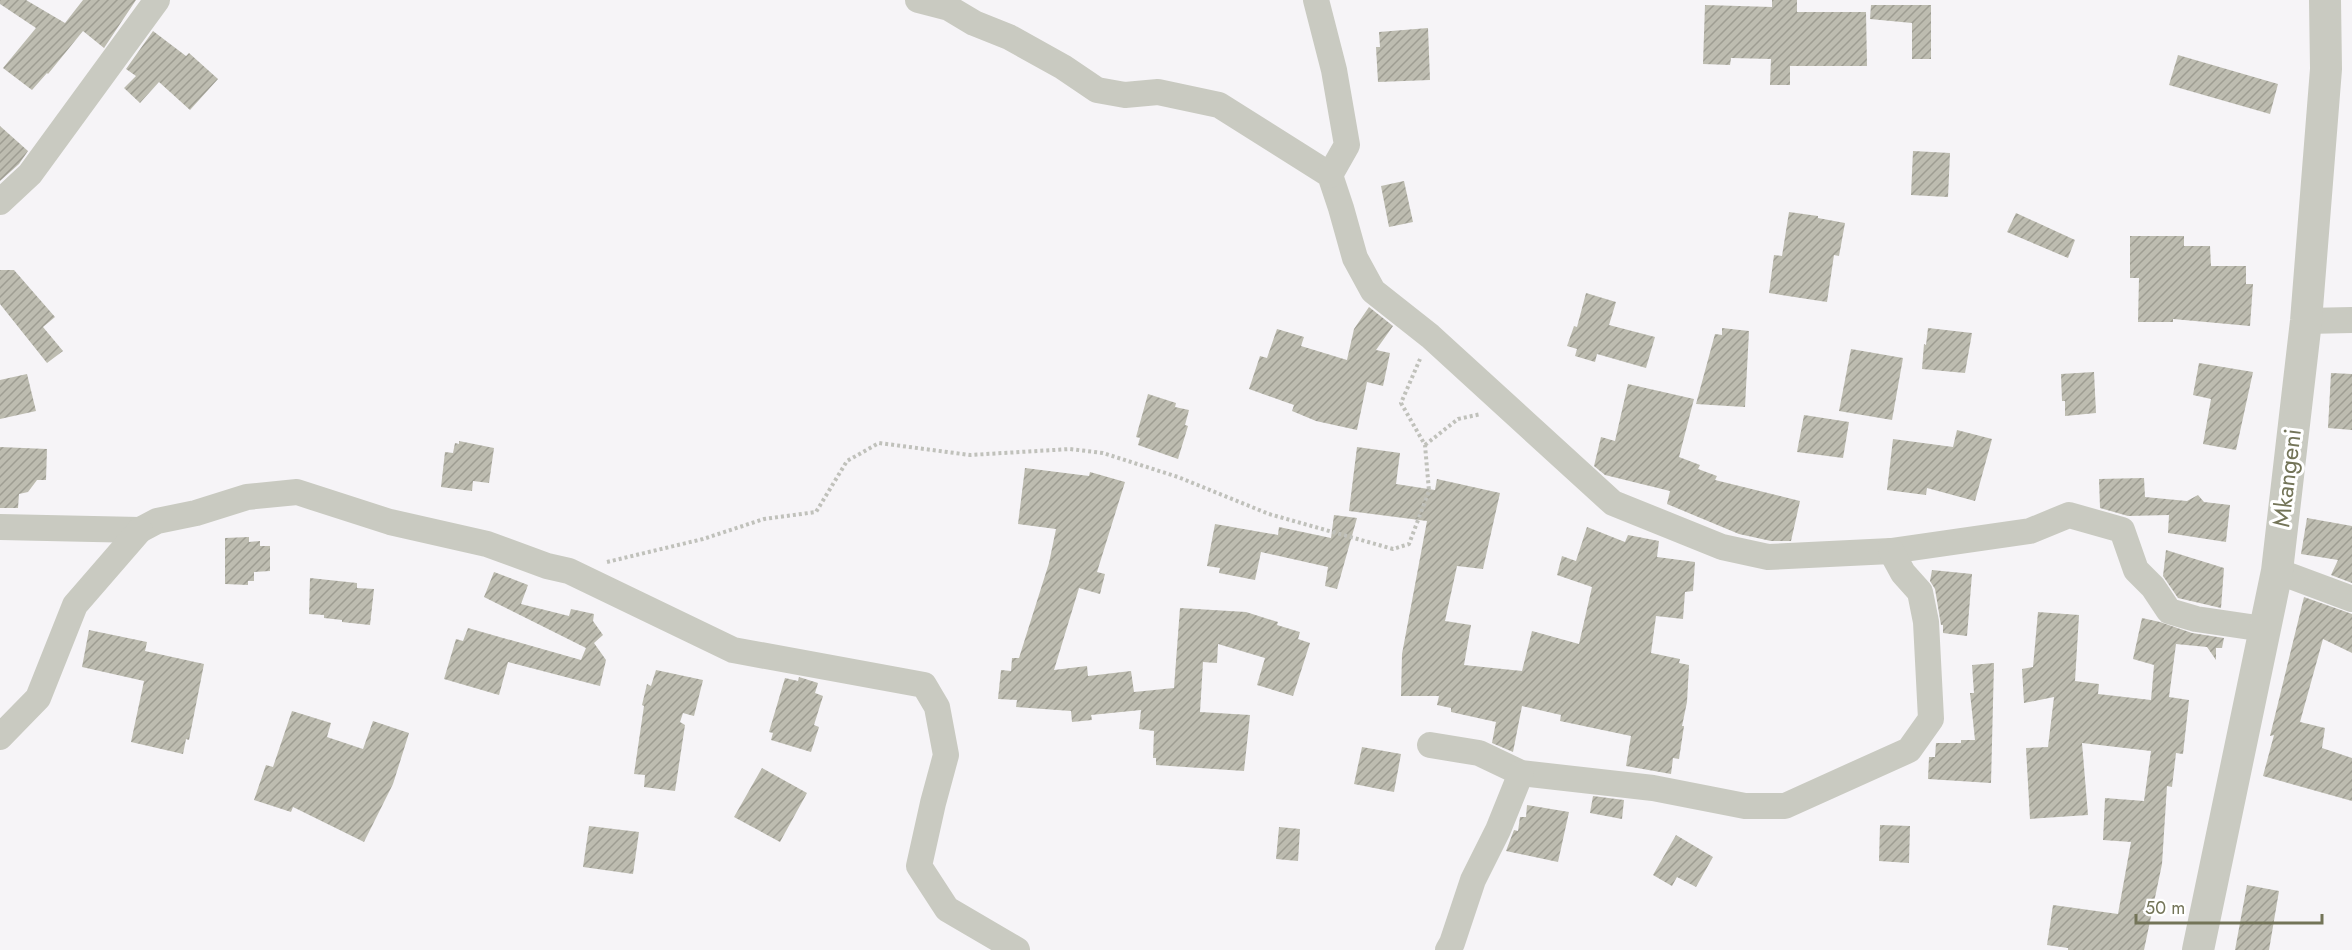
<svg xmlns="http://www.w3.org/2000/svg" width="2352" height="950" font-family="Jost,sans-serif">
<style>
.building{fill:url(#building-hatch)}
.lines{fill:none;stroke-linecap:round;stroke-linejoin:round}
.path{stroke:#c0c1bb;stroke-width:4;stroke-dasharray:3 3;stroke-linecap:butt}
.minor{stroke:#c9cac1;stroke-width:26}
.tertiary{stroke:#c9cac1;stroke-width:32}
.labels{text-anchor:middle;stroke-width:6;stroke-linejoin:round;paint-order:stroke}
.street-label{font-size:24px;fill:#737458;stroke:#fff}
</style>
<defs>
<pattern id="building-hatch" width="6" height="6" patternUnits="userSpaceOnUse" patternTransform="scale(1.5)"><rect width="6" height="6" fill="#bdbcb0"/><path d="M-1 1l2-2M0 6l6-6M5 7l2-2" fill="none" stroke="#9e9d92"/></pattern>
</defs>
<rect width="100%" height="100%" fill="#f6f4f7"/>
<g class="building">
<path d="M0,0H26L65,23L83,0H136L104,48L83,31L48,74L47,73L32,90L3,68L36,28L0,4Z"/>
<path d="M1772,0H1797V12H1866L1867,66H1790V85H1770L1771,59L1731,58L1730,65L1703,64L1705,5L1772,7Z"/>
<path d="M1871,5H1931V59H1912V23L1870,19Z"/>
<path d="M1428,28L1430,80L1378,82L1376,47H1380L1379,32Z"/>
<path d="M153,31L186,56L189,53L218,79L190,110L159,82L140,103L124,88L136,76L126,69Z"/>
<path d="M2178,55L2278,84L2270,114L2169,85Z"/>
<path d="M0,126L28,151L19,164L0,181Z"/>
<path d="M1913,151L1950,153L1948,197L1911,195Z"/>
<path d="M1404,181L1413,222L1389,227L1381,186Z"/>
<path d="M1789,212L1818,216V218L1845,223L1839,256L1834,255L1827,302L1769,293L1774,255L1782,256Z"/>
<path d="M2016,213L2075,240L2068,258L2007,232Z"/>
<path d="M2130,236H2184V246H2210L2211,266H2246V284H2253L2250,326L2173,319V322H2138L2139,278H2130Z"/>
<path d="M0,270H14L55,317L43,327L63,351L47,363L0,304Z"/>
<path d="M1586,293L1616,302L1609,325L1655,337L1646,368L1597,354L1595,362L1575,356L1577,349L1567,346L1574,326L1577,327Z"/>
<path d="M1369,307L1393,326L1376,350L1390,353L1383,386L1367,382L1357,430L1316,421L1292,411L1294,405L1249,389L1260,356L1267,358L1277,329L1304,337L1301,346L1347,360L1354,329Z"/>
<path d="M1722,328L1749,331L1745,407L1696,404L1715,334L1722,335Z"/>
<path d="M1928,328L1972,333L1965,373L1922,369L1924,344L1926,345Z"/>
<path d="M1851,349L1903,358L1892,420L1839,411Z"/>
<path d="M2199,363L2253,372L2236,450L2203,444L2211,399L2193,395Z"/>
<path d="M2094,372L2096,413L2065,416V401H2062L2061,374Z"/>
<path d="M2331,373L2352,374V430L2328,428Z"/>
<path d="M27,374L36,411L0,419V380Z"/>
<path d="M1628,384L1694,399L1679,457L1700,465L1698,469L1717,476L1715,480L1800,501L1791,541H1771L1739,534L1667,504L1670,491L1605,475L1594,466L1601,437L1615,441Z"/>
<path d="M1148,394L1176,403L1175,407L1189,410L1185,425L1188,426L1178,459L1138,445L1140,438L1136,437Z"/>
<path d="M1804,415L1849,422L1843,458L1797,452Z"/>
<path d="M1957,430L1992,439L1975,501L1927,488L1926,495L1887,490L1893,439L1953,447Z"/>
<path d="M459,441L494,448L489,483L473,481L472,491L441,487L445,452L453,453L455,443L459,444Z"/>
<path d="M0,447L47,449L46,480H37L28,492L19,494L18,508H0Z"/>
<path d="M1357,447L1400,453L1396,484L1435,490L1437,479L1500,493L1483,569L1457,566L1445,621L1471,625L1464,665L1522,671L1532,631L1579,644L1592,587L1557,575L1562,556L1576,561L1587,527L1625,542L1628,535L1659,541L1657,557L1695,562L1693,591L1685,592L1683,619L1656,616L1651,653L1680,659L1679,663L1689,665L1687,702L1682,726H1684L1679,759L1673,758L1671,774L1626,766L1631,736L1560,721L1561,715L1522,706L1513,752L1492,743L1496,722L1451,712V708L1437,705L1439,696H1401L1402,654L1427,521L1349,511Z"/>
<path d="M1025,468L1089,476L1090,472L1125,482L1097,572L1105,574L1100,594L1079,588L1054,670L1087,666L1088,676L1131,671L1134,692L1174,688L1180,608L1246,612L1278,622L1277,625L1300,632L1298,639L1310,643L1293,696L1257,685L1265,658L1218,644L1217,663L1203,662L1200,712L1250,715L1244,771L1156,765V758H1153L1154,731L1139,729L1141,710L1091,715L1092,720L1072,722L1071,711L1016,707L1017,700L998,699L1001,670L1011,671L1012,658H1019L1049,563L1056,529L1018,524Z"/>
<path d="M2144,478L2145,497L2187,501L2198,495L2204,502L2230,505L2226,542L2168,533L2169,515L2128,516L2100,508L2099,479Z"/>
<path d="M1334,515L1357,518L1337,589L1325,586L1328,567L1261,552L1255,580L1219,573L1220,568L1207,566L1215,524L1278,535L1279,527L1331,538Z"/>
<path d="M2307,518L2352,526V583L2331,575L2338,560L2301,554Z"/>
<path d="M249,537V542L260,541V546H270V571L254,572V581H248V585L225,584V538Z"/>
<path d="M2166,550L2224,568L2221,608L2178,598L2163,576Z"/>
<path d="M1932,570L1972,574L1967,636L1943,633V625H1941L1935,589L1930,581Z"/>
<path d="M494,572L528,585L521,604L569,616L571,609L594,614L593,621L603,635L594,643L606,660L600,686L508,662L499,695L444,679L456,639L463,641L468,628L581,660L586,648L484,597Z"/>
<path d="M310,578L357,583V588L374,589L370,625L342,622V620L324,618V615L309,614Z"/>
<path d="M2304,597L2352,614V653L2323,639L2300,722L2325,728L2322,748L2352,758V801L2263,776L2274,735L2270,736Z"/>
<path d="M2038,612L2079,615L2075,681L2099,684L2098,694L2151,700L2154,665L2133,659L2142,618L2160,622L2192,633L2224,638L2222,648H2216V660L2207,647L2176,644L2169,697L2189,700L2183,754L2176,753L2172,787L2167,786L2162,864L2144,950H2068V948L2047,945L2053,905L2118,914L2131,842L2103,840L2105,798L2144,801L2151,751L2082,743L2088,815L2030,819L2026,748L2048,747L2054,697L2024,703L2022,669L2033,667Z"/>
<path d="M89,630L147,642L145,651L204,664L189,740L186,739L183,754L131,742L144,681L82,667Z"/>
<path d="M1994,663L1991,783L1928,779L1929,757H1935L1936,743H1961V740H1975L1970,693H1974L1972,665Z"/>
<path d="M656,670L703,680L694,716L683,713L680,722L685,725L675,791L644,787L645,775L634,774L644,706L642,705L647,684L651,686Z"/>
<path d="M799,677L818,683L815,693L823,696L814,725L819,727L811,752L771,740L773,733L769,732L785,678L798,681Z"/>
<path d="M292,711L331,723L327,737L363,749L373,721L409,733L393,784L364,842L293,807L291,812L254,800L266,765L273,767Z"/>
<path d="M1362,747L1401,754L1394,792L1354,784Z"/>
<path d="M762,768L807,793L780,842L734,817Z"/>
<path d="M1593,796L1624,800L1622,819L1590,813Z"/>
<path d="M1527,805L1569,812L1558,862L1506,851L1514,830L1518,831L1520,817H1526Z"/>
<path d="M1880,825L1910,826L1909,863L1879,861Z"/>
<path d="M589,826L639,832L633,874L583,867Z"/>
<path d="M1279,827L1300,829L1298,861L1276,859Z"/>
<path d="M1676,835L1713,857L1696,887L1677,877L1672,886L1653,875Z"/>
<path d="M2247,885L2279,891L2269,950H2235Z"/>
</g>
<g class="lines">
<g class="path">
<path d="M1425,445L1458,419L1481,414"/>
<path d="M607,562L703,539L764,519L816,512L847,461L879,443L970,455L1070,449L1103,453L1178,477L1269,514L1393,549L1409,544L1429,491L1425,445L1401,403L1420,359"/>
</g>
<g class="minor">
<path d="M918,0L949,8L974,23L1009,37L1063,67L1097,90L1125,95L1158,92L1219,105L1330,175L1341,208L1355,258L1373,291L1430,336L1613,503L1722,547L1768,557L1891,551L2030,531L2069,515L2122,530L2136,570L2153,587L2169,611L2196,619L2264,629"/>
<path d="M1316,0L1334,70L1347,145L1330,175"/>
<path d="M0,202L30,174L157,0"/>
<path d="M2306,321L2352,320"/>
<path d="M0,527L140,530L157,521L196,513L247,497L297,492L390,522L487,544L547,566L569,571L733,650L924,685L937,707L946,755L933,803L919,866L947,909L1017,950"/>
<path d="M2277,571L2352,599"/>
<path d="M0,737L38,698L75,605L140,530"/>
<path d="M1430,745L1479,753L1521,773L1653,788L1745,806H1785L1909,750L1931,719L1926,622L1920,592L1903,573L1891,551"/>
<path d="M1448,950L1452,943L1473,880L1498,830L1521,773"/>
</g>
<path class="tertiary" d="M2198,950L2277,571L2306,321L2326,69L2325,0"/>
</g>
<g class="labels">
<g class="street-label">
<text transform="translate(2287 478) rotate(-83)" y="8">Mkangeni</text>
</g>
</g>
<path d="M2136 914v9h186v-9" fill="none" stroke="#737458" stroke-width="3"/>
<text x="2145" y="914" font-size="18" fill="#737458" stroke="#ffffff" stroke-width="4.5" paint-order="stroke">50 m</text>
</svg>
